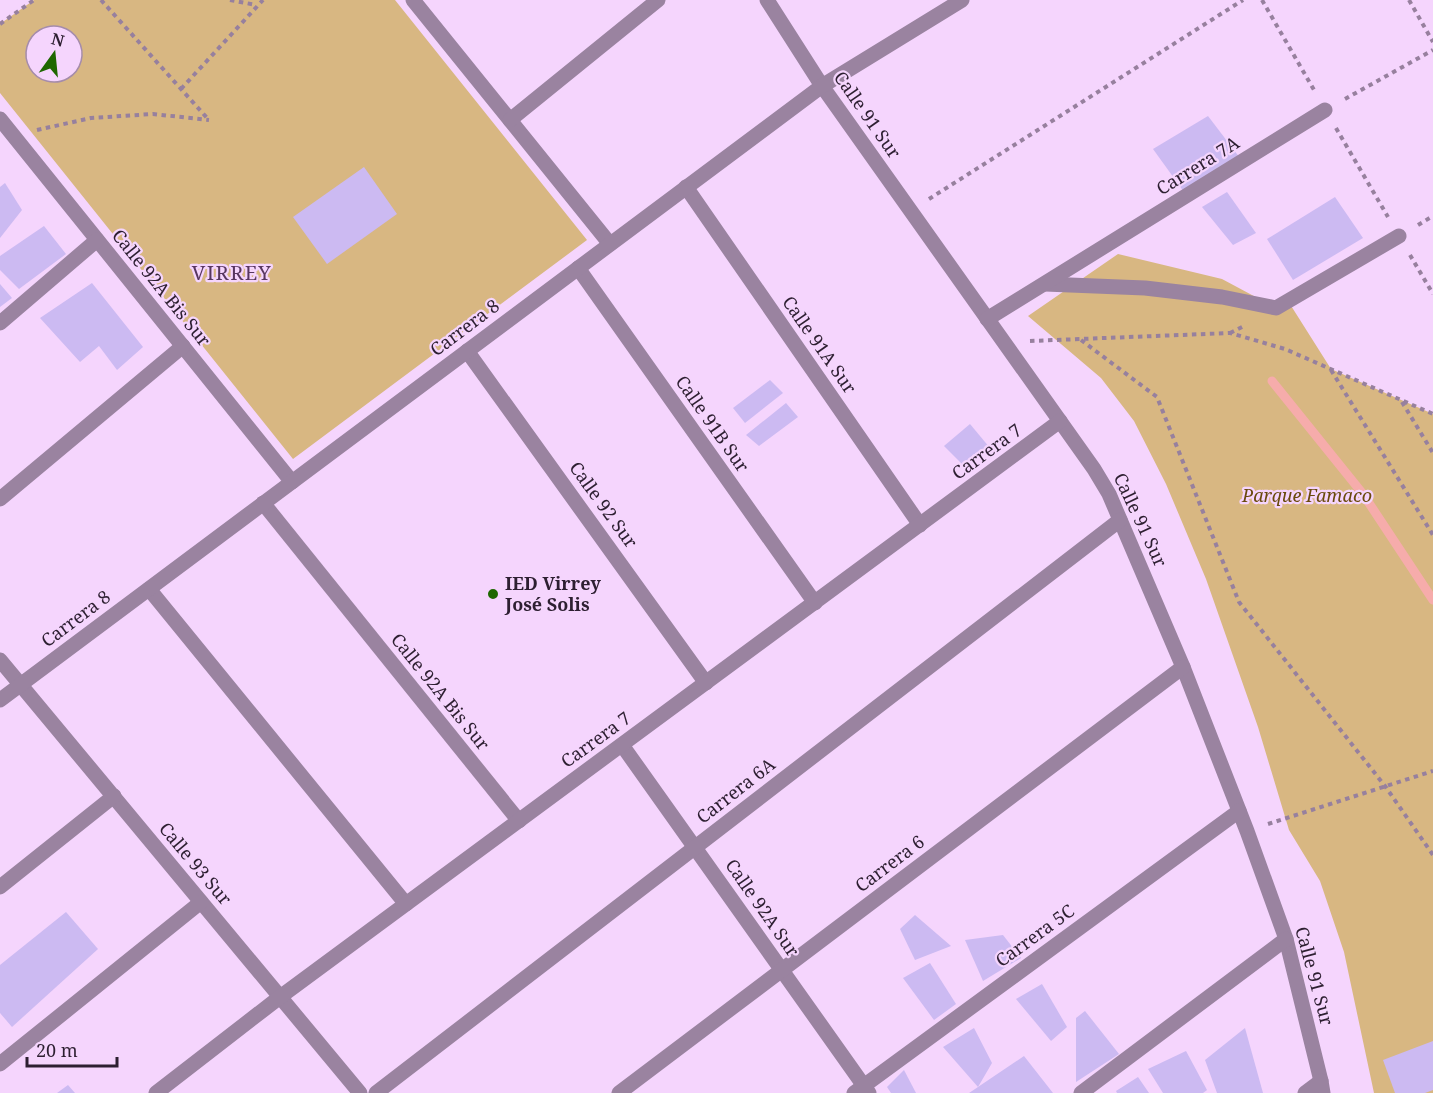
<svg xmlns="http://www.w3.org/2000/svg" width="1433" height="1093" font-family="'Noto Serif',serif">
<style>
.green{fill:#d8b782;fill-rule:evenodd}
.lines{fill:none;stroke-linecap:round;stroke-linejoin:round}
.stream{stroke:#f6acab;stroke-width:9}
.building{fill:#ccbaf2}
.path{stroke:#97809e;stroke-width:4;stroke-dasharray:4.5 4.5;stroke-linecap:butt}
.minor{stroke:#9a83a0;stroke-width:15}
.poi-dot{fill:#1e6700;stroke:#f5d5fd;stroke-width:2}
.labels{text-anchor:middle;stroke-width:4.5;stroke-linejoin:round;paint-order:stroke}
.street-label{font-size:18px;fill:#2d1f31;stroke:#f5d5fd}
.park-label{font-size:18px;font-style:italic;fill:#694a0c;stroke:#f5d5fd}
.poi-label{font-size:18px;font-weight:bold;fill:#2d1f31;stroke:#f5d5fd;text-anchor:start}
.neighbourhood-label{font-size:20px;letter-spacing:1.5px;fill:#57365f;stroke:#f5d5fd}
</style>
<rect width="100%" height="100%" fill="#f5d5fd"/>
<g class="green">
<path d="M34,0H395L587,240L293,459L0,93V24ZM36,36H72V72H36Z"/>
<path d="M1118,254L1222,279L1276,308L1288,301L1331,369L1433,414V1093H1374L1344,952L1320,881L1289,830L1258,727L1206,579L1166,484L1134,421L1101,378L1028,316Z"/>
</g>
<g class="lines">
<path class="stream" d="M1272,381L1363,494L1433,600"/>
</g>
<g class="building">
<path d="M1208,116L1240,158L1184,192L1153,149Z"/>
<path d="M364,167L397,214L327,264L293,217Z"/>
<path d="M5,183L22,210L0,238V187Z"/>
<path d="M1227,192L1256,233L1233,245L1202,207Z"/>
<path d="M1335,197L1363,238L1293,280L1267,239Z"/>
<path d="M44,226L66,254L19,289L0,270V256Z"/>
<path d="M92,283L143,347L117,370L99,346L80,362L40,318Z"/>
<path d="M0,284L12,298L0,307Z"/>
<path d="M770,380L783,393L745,423L733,408Z"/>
<path d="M786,403L798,417L759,446L746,435Z"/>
<path d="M970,424L990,448L962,464L944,446Z"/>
<path d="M66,912L98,949L12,1027L0,1013V965Z"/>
<path d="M915,915L951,946L915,960L900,929Z"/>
<path d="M1003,935L1021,958L983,981L965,940Z"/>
<path d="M930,963L956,1004L934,1020L903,978Z"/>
<path d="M1042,984L1067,1027L1051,1041L1016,999Z"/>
<path d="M1085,1011L1119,1054L1076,1082V1018Z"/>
<path d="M974,1028L992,1063L978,1087L1024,1056L1053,1093H969L978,1087L943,1047Z"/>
<path d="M1245,1028L1263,1093H1217L1205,1060Z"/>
<path d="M1433,1041V1090L1425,1093H1395L1383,1060Z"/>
<path d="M1186,1051L1207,1090L1203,1093H1163L1148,1069Z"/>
<path d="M904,1070L916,1093H891L887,1087Z"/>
<path d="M1138,1077L1149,1093H1117L1116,1091Z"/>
<path d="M68,1085L75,1093H57Z"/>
</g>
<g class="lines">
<g class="path">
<path d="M101,0L208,119"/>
<path d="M230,0L256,5"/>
<path d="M1262,0L1314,90"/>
<path d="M1409,0L1433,42"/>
<path d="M0,24L34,0"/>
<path d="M181,89L263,0"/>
<path d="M1345,99L1433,50"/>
<path d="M1336,128L1388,217"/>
<path d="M37,130L91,118L153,114L209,120"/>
<path d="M929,199L1243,0"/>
<path d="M1418,225L1433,216"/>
<path d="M1410,255L1433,294"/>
<path d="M1230,333L1244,326"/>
<path d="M1081,340L1157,397L1239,602L1385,786L1433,855"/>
<path d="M1030,341L1230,333L1285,349L1433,414"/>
<path d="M1331,370L1433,535"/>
<path d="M1402,402L1433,453"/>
<path d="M1268,824L1433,771"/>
</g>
<g class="minor">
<path d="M413,0L610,244"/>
<path d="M767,0L822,86L1094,469L1109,494L1183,667L1247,831L1286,939L1321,1081L1323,1093"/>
<path d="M0,119L292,482"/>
<path d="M510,120L658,0"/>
<path d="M686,187L920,525"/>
<path d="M578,268L815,603"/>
<path d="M1045,284L1145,288L1222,297L1276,308L1399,236"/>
<path d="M987,319L1325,110"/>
<path d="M0,323L97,240"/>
<path d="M467,351L706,683"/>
<path d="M0,499L183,346"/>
<path d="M263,503L519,821"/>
<path d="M149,589L406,904"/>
<path d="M0,660L360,1093"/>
<path d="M0,700L822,86L962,0"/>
<path d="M622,745L869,1093"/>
<path d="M0,887L114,796"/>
<path d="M0,1064L201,902"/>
<path d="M156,1093L280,997L1060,421"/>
<path d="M376,1093L1120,520"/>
<path d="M619,1093L1183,667"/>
<path d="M854,1093L1239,811"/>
<path d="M1081,1093L1286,939"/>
<path d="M1305,1093L1321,1081"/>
</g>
</g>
<circle class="poi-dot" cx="493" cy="594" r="6"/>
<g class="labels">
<g class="street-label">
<text transform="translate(867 115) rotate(55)" y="6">Calle 91 Sur</text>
<text transform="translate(1198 166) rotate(-32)" y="6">Carrera 7A</text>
<text transform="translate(161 288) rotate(51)" y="6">Calle 92A Bis Sur</text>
<text transform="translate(465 328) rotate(-37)" y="6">Carrera 8</text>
<text transform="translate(819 345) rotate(55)" y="6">Calle 91A Sur</text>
<text transform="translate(712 424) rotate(55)" y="6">Calle 91B Sur</text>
<text transform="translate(987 452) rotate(-36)" y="6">Carrera 7</text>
<text transform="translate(603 505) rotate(54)" y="6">Calle 92 Sur</text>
<text transform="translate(1140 520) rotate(65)" y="6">Calle 91 Sur</text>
<text transform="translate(76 619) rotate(-37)" y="6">Carrera 8</text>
<text transform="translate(440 692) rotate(51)" y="6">Calle 92A Bis Sur</text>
<text transform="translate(596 740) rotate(-36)" y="6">Carrera 7</text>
<text transform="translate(736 791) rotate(-38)" y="6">Carrera 6A</text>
<text transform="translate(195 864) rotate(50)" y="6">Calle 93 Sur</text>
<text transform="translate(890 864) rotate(-37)" y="6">Carrera 6</text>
<text transform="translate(762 908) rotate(55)" y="6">Calle 92A Sur</text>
<text transform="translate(1035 936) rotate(-36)" y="6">Carrera 5C</text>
<text transform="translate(1314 976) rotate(75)" y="6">Calle 91 Sur</text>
</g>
<g class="park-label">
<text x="1307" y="502">Parque Famaco</text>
</g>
<g class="poi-label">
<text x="505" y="590">IED Virrey<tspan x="505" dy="21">José Solis</tspan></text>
</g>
<g class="neighbourhood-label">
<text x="232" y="280">VIRREY</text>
</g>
</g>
<g transform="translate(54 54) rotate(15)"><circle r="28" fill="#f5d5fd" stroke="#a58cab" stroke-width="1.5"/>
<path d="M0-4.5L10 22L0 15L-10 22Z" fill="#1e6700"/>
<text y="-9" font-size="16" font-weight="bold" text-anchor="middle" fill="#2d1f31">N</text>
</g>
<path d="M27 1057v9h90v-9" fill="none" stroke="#2d1f31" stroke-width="3"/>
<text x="36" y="1057" font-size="18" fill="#2d1f31" stroke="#f5d5fd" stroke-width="4.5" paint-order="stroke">20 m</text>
</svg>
